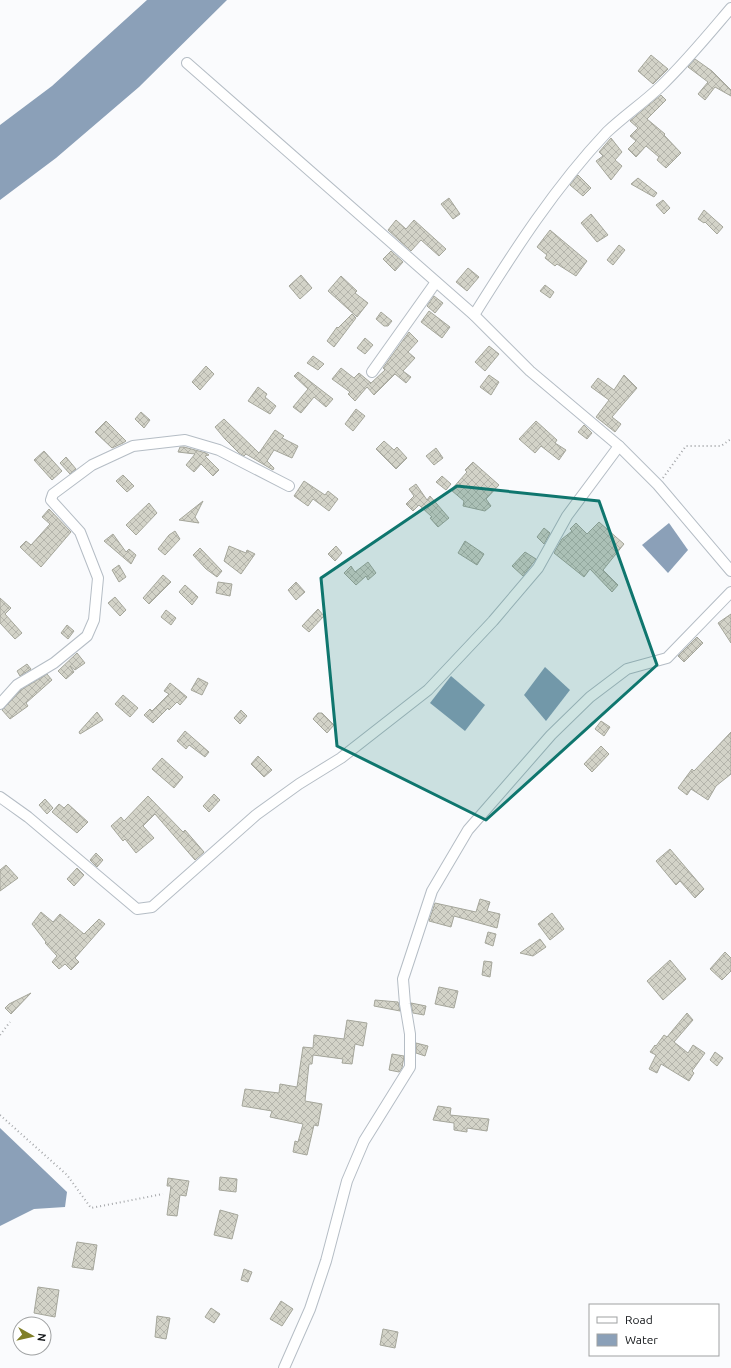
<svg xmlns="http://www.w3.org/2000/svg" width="731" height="1368" font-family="Ubuntu,sans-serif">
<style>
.water{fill:#8ba0b8}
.building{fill:url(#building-cross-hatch);stroke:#a5a69b}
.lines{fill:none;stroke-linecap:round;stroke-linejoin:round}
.minor-casing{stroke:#b5bdc5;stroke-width:12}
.path{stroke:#a5a7aa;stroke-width:2;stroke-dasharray:1 3;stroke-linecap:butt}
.minor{stroke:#fff;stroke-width:10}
.marked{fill:#0f766e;fill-opacity:0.2;stroke:#0f766e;stroke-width:3;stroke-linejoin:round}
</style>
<defs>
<pattern id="building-cross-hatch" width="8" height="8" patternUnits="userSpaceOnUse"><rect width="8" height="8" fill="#d3d3c8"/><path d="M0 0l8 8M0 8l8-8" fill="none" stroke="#b4b4ab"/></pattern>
</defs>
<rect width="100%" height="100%" fill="#fafbfd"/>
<g class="water">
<path d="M147,0H227L139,87L56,158L0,200V125L52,86Z"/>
<path d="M669,523L688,550L668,573L642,545Z"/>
<path d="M545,667L570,690L546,721L524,695Z"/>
<path d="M451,676L485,705L465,731L430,703Z"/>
<path d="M0,1128L67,1192L65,1207L34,1209L0,1226Z"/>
</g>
<g class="building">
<path d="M651,55L668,69L653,84L638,71Z"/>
<path d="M695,59L712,71L731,90V96L715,87L705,100L698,94L708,82L688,67Z"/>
<path d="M661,95L666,100L647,119L665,134L664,135L681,153L666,168L657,160L659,157L646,146L636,157L628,149L636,141L630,136L638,128L630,121Z"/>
<path d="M611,138L622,152L615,160L622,166L611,180L596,161L603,156L599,152Z"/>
<path d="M578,175L591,188L583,196L570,185Z"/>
<path d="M638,178L657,193L654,197L631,184Z"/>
<path d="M449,198L460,214L453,219L441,204Z"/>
<path d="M663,200L670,208L664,214L656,205Z"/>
<path d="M704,210L723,227L717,234L705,222L704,223L698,219Z"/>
<path d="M591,214L608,235L597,242L581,223Z"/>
<path d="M396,220L406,229L414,220L446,249L439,256L421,240L411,251L388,230Z"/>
<path d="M550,230L587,261L576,276L557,264L555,266L545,258L547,255L537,247Z"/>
<path d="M619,245L625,250L613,265L607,260Z"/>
<path d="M391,251L403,262L395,271L383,259Z"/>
<path d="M468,268L479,277L467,291L456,282Z"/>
<path d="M301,275L312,288L300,299L289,286Z"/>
<path d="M341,276L357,291L355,293L368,303L357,317L328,291Z"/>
<path d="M545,285L554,292L550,298L540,291Z"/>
<path d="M434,296L443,303L435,313L427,306Z"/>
<path d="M429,311L450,327L442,338L421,322Z"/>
<path d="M381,312L392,321L388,326H384L376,319Z"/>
<path d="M352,314L356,318L334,347L327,341L337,327L338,328Z"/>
<path d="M409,332L418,341L408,352L415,358L403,371L411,377L406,383L395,374L374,395L367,387L355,401L348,394L350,392L332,379L341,368L354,378L359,373L371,383L370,384L385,370L383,368Z"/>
<path d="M365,338L373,345L365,354L357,348Z"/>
<path d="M489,346L499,354L485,371L475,362Z"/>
<path d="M313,356L324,364L318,370L307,363Z"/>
<path d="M206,366L214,374L200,390L192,382Z"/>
<path d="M298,372L333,399L326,407L314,397L301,413L293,407L308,389L294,376Z"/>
<path d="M489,375L499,382L491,395L480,387Z"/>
<path d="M624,375L637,388L612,417L621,424L615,432L596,417L609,400L591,387L598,378L614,390Z"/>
<path d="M258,387L267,394L265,397L276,406L270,414L248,401Z"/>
<path d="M356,409L365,416L353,431L345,424Z"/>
<path d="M141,412L150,420L144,428L135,419Z"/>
<path d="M224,419L259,453L275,430L284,436L282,438L298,446L292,458L274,450L267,461L274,468L273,470L246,454L244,456L239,453L225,439L215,427Z"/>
<path d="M106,421L126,441L123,443L112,448L95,432Z"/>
<path d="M536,421L557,440L555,443L566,450L559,460L541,446L535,453L519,439Z"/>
<path d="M584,425L592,433L587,439L578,432Z"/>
<path d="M384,441L394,450L397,447L407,458L396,469L376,449Z"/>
<path d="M180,447H184L206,453L209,455L205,456L219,470L213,476L201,464L194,472L186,465L195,454L178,452Z"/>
<path d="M436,448L443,458L434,465L426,456Z"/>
<path d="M44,451L62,471L52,480L34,460Z"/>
<path d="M66,457L76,469L70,474L60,463Z"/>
<path d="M473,462L499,485L486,499L491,506L485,511L463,506L464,501L451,490L467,472L465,470Z"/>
<path d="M123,475L134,486L127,492L116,481Z"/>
<path d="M442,476L451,484L446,490L436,482Z"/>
<path d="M304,481L325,495L328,491L338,499L329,511L313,499L308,506L294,496Z"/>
<path d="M416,484L427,500L430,496L449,518L438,527L430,518L432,517L419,505L413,511L406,504L414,496L409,489Z"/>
<path d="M203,501L195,517L199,523L179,520Z"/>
<path d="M149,503L157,513L136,535L126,525Z"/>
<path d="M49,509L71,532L41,567L20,547L26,541L31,545L50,524L42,517Z"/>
<path d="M599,522L624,544L603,570L618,585L612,592L590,569L584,577L554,553L562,539L572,531L570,529L576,523L587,534Z"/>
<path d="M544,528L550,533L544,544L537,537Z"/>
<path d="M175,531L180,539L165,555L158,549L169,535Z"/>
<path d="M113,534L126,552L129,549L136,555L131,564L104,541Z"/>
<path d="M465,541L484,554L477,565L458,553Z"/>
<path d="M229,546L246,553L247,550L255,554L241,574L224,561Z"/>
<path d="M336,546L342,553L335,561L328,554Z"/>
<path d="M200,548L222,571L217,577L206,569L193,555Z"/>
<path d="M525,552L536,559L523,576L512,566Z"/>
<path d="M368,562L376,573L368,580L366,576L356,585L344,573L351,566L355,572Z"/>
<path d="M119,565L126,577L119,582L112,570Z"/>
<path d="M163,575L171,582L149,604L143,598Z"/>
<path d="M218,582L232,584L230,596L216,593Z"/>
<path d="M296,582L305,592L296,600L288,590Z"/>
<path d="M185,585L198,597L192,605L179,592Z"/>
<path d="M115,597L126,610L120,616L108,603Z"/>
<path d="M0,598L11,608L5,614L22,633L15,639L0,623Z"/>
<path d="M318,609L324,616L309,632L302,626Z"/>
<path d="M166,610L176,618L171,625L161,617Z"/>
<path d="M731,614V643L718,623Z"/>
<path d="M67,625L74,631L68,639L61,633Z"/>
<path d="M697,637L703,643L684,662L678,656Z"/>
<path d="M77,653L85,663L75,670L70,666L74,672L66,679L58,671Z"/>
<path d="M27,664L31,669L20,676L17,671Z"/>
<path d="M47,674L52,680L26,703L28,706L10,719L2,710L21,690Z"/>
<path d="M198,678L208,683L202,695L191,690Z"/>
<path d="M170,683L187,697L180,705L177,702L169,710L168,708L153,723L144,715L150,709L152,711L169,694L164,691Z"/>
<path d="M123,695L138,708L130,717L115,704Z"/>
<path d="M241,710L247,716L240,724L234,718Z"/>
<path d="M97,712L103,720L80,734L79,732Z"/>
<path d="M318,713H322L334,725L327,733L313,719Z"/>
<path d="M601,721L610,727L604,736L595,729Z"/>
<path d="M185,731L209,752L205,757L189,745L186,749L177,741Z"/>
<path d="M731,732V774L716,786L708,800L691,789L687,795L678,788L692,769L694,771Z"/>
<path d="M601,746L609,754L592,772L584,764Z"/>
<path d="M258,756L272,770L264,777L251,764Z"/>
<path d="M162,758L183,777L174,788L152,769Z"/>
<path d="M214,794L220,800L209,812L203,806Z"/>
<path d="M148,796L183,832L185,830L204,852L195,860L155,814L143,826L154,838L136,853L125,839L123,841L111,826L121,817L124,821Z"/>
<path d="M45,799L53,808L47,814L39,805Z"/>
<path d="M59,804L64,808L68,804L88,822L77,833L52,812Z"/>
<path d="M670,849L704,889L695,898L680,881L676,885L656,861Z"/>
<path d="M96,853L103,860L97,867L90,860Z"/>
<path d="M6,865L18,878L0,891V870Z"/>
<path d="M77,868L84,875L74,886L67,879Z"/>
<path d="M480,899L490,902L487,911L500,914L497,928L454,916L451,927L429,921L435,903L476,912Z"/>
<path d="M41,912L53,922L60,914L84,934L99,919L105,924L75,958L79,962L71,970L65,964L59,969L52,962L57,956L45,943L46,942L32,924Z"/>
<path d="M552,913L564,929L550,940L538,924Z"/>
<path d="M488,932L496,934L493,946L485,943Z"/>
<path d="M540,939L546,947L533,956L520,953Z"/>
<path d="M725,952L731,958V971L722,980L710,969Z"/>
<path d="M670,960L686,979L663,1000L647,981Z"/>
<path d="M484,961L492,962L490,977L482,975Z"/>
<path d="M439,987L458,991L454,1008L435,1004Z"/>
<path d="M31,993L11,1014L5,1008L9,1004Z"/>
<path d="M375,1000L398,1002L400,1011L374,1006Z"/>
<path d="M411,1003L426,1006L424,1015L413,1013Z"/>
<path d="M687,1013L693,1020L674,1042L688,1053L693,1045L705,1053L692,1071L694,1073L689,1081L661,1064L657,1073L649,1069L656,1055L650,1052L655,1045L656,1046L664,1035L667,1037Z"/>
<path d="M347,1020L367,1023L363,1046L355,1044L352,1064L342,1063L343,1059L313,1055L312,1064H309L305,1101L322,1104L318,1126L314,1125L307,1155L293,1152L295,1141L298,1142L303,1124L270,1117L272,1111L242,1106L245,1089L279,1093L280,1084L297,1087L303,1047L313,1048L314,1035L344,1039Z"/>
<path d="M416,1043L428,1046L425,1056L416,1053Z"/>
<path d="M715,1052L723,1058L717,1066L710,1060Z"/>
<path d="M392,1054L404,1056L402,1068L399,1072L389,1070Z"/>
<path d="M438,1106L451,1108L450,1115L489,1119L487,1131L467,1128V1132L454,1130V1123L433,1120Z"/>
<path d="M220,1177L237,1179L236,1192L219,1190Z"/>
<path d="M168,1178L189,1181L186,1196L180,1195L177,1216L167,1215L171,1186H167Z"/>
<path d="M220,1210L238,1215L232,1239L214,1235Z"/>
<path d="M77,1242L97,1245L93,1270L72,1267Z"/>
<path d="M244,1269L252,1272L248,1282L241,1280Z"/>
<path d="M38,1287L59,1290L55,1317L34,1313Z"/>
<path d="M281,1301L293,1309L282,1326L270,1319Z"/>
<path d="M211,1308L220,1314L214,1323L205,1317Z"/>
<path d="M157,1316L170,1318L166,1339L155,1337Z"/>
<path d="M383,1329L398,1332L395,1348L380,1345Z"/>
</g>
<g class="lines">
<defs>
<g id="minor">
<path d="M187,63L474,315L530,371L619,446L658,485L731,571"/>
<path d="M474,315C514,251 555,187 607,132C624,116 643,103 660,87C686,62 708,35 731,8"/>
<path d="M372,372L436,282"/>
<path d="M0,704L17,685L54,663L87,636L94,620L98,578L80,532L51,500L53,494L92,465L133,446L185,440L219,450L289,486"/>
<path d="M0,797L28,817L137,909L152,907L256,815L299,784L341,758L428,690L493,621L538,568L567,516L619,446"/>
<path d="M284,1368L310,1309L326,1261L347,1181L364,1141L410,1067V1034L405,1004L403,979L432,891L468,830L551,735L590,697L627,669L667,658L731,592"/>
</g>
</defs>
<use href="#minor" class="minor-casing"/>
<g class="path">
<path d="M663,478L686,446H721L731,439"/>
<path d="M0,1035L10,1022"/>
<path d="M0,1115L67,1175L91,1208L163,1194"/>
</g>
<use href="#minor" class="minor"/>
</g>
<path class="marked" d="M457,486L599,501L657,665L486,820L337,746L321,578Z"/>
<rect x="589" y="1304" width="130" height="52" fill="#ffffff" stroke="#9fa1a2"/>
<rect x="597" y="1317" width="20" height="6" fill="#ffffff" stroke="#9fa1a2"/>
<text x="625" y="1324" font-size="12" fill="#101316">Road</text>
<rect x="597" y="1334" width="20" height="12" fill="#8ba0b8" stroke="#9fa1a2"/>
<text x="625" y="1344" font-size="12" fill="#101316">Water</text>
<g transform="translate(32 1336) rotate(98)"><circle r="19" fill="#ffffff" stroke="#9fa1a2"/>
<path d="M0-3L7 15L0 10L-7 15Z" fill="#807f27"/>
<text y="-6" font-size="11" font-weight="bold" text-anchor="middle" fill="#101316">N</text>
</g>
</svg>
